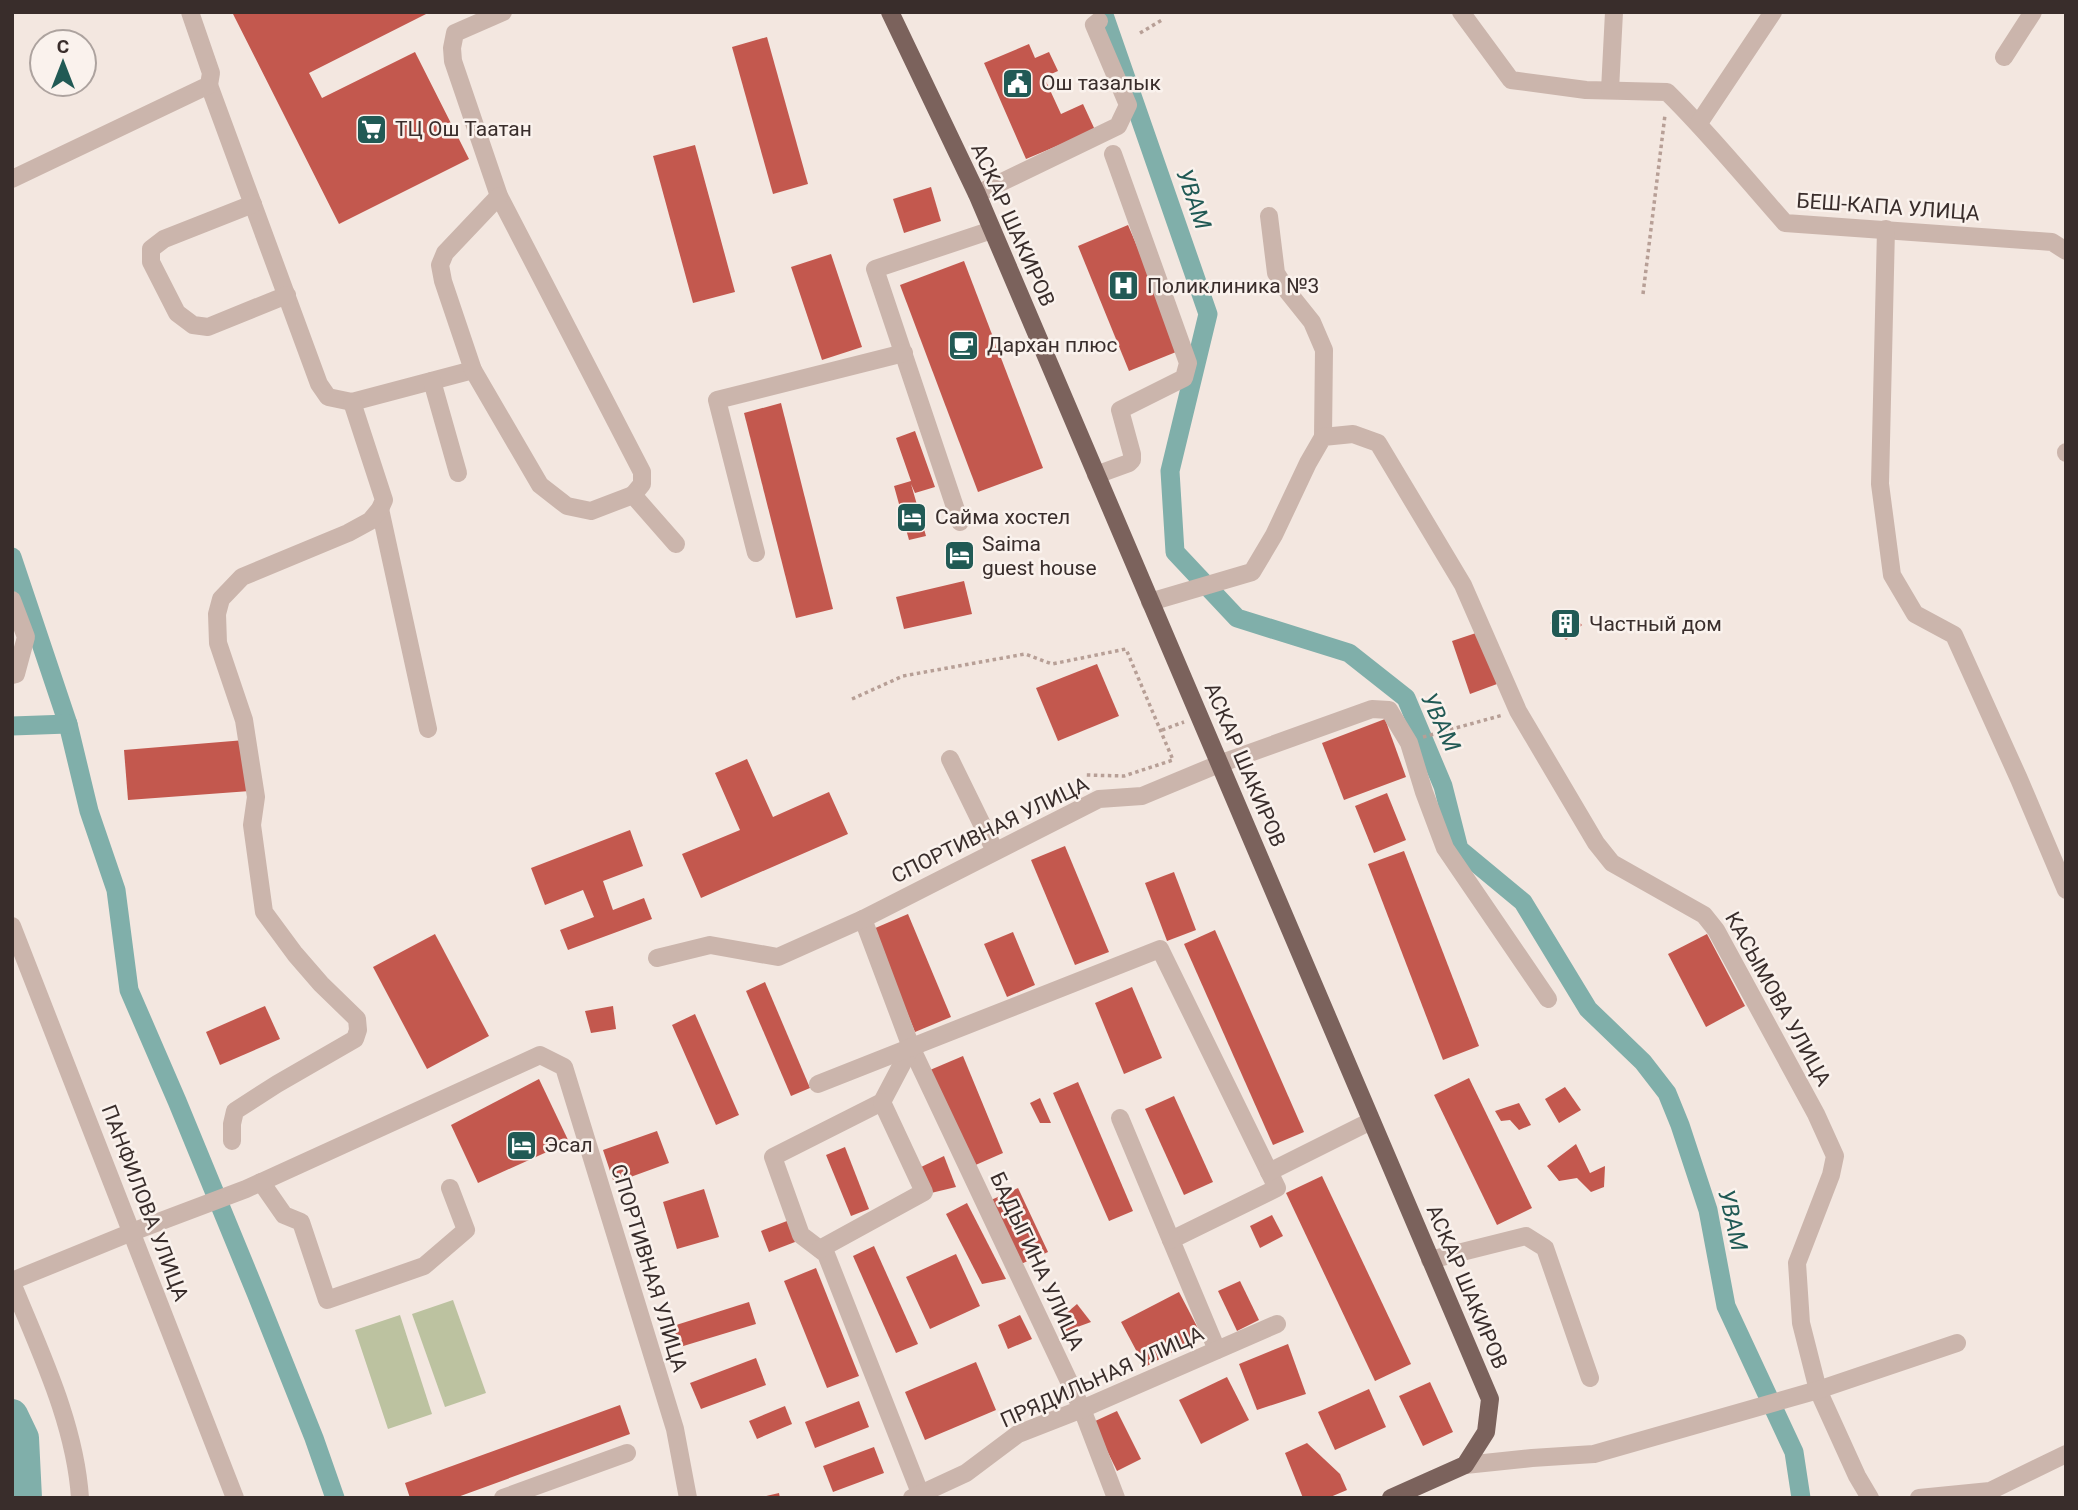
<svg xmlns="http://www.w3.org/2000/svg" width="2078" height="1510" font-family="Roboto,sans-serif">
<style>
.pitch{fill:#bcc2a0}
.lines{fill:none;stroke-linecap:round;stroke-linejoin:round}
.canal{stroke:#80afaa;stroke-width:19}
.river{stroke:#80afaa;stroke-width:32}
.building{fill:#c3584e}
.path{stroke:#b79f96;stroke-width:3.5;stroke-dasharray:3.5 3.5;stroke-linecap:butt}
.minor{stroke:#cbb5ac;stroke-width:18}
.major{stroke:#7b625c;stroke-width:18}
.labels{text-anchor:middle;stroke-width:5;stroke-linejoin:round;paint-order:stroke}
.poi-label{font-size:21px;fill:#392d2b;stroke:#faf2ed;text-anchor:start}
.street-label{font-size:21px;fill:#392d2b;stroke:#faf2ed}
.water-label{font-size:23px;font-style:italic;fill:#215a55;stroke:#faf2ed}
</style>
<rect width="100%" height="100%" fill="#f3e7e0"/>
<g class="pitch">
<path d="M453,1300L486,1393L445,1407L412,1314Z"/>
<path d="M400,1315L432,1414L388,1429L355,1330Z"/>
</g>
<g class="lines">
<g class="canal">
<path d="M1103,12L1208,314L1170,471L1175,552L1237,618L1349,653L1406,698L1443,786L1459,849L1523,902L1588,1009L1643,1062L1667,1093L1680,1125L1708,1210L1726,1306L1794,1452L1801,1498"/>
<path d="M12,557L68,724L89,811L116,890L129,990L177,1101L256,1293L314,1438L335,1498"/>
<path d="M12,726L68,724"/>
</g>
<path class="river" d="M12,1415L23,1438L26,1498"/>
</g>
<g class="building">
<path d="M232,12H430L309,73L322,98L415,52L469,159L339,224Z"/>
<path d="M767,37L808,184L773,194L732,47Z"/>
<path d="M1029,44L1035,58L1049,52L1058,71L1044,77L1061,114L1083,104L1095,130L1026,159L984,63Z"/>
<path d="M695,145L735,292L693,303L653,156Z"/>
<path d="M931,187L941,221L904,233L893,199Z"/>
<path d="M1128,225L1181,350L1129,371L1078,246Z"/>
<path d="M831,254L862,347L822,360L791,267Z"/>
<path d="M964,261L1043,468L978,492L900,285Z"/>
<path d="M781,403L833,609L796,618L744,413Z"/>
<path d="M915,431L935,487L915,493L911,484L926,536L909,540L894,486L911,481L896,438Z"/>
<path d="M964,581L972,614L904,629L896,597Z"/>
<path d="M1566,609L1582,625L1566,640L1550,623Z"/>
<path d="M1479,632L1497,684L1470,694L1452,641Z"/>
<path d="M1097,664L1119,716L1058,741L1036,688Z"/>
<path d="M1385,719L1406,777L1344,800L1322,743Z"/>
<path d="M245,740L250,791L128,800L124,750Z"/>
<path d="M747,759L773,817L829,792L848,834L701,898L682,854L740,830L715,773Z"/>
<path d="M1387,793L1406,840L1374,853L1355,806Z"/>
<path d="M630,830L643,866L603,881L613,910L644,898L652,919L568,950L560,930L594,917L583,890L545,905L531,868Z"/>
<path d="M1065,846L1109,952L1075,965L1031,860Z"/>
<path d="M1404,851L1479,1046L1443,1060L1368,864Z"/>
<path d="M1174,872L1196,930L1167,941L1145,883Z"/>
<path d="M908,914L951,1017L915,1032L873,929Z"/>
<path d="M1215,930L1304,1132L1273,1145L1184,944Z"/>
<path d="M1013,932L1035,985L1007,997L984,944Z"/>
<path d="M435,934L489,1036L427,1069L373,967Z"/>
<path d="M1707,934L1745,1006L1706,1027L1668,954Z"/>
<path d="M765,982L810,1088L791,1096L746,991Z"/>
<path d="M1132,987L1162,1058L1124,1074L1095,1003Z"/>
<path d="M265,1006L280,1039L220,1065L206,1032Z"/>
<path d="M613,1006L616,1029L591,1033L585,1011Z"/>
<path d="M695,1014L739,1115L716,1125L672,1025Z"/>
<path d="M963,1056L1003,1153L971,1167L930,1070Z"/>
<path d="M1469,1078L1532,1208L1497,1225L1434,1095Z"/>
<path d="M539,1079L569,1142L478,1183L451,1125Z"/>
<path d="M1078,1082L1133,1211L1109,1221L1053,1093Z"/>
<path d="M1565,1087L1581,1110L1559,1123L1545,1099Z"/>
<path d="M1174,1096L1213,1182L1184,1195L1145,1109Z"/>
<path d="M1040,1098L1051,1123H1040L1030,1103Z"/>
<path d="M1519,1103L1531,1125L1519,1130L1510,1120L1501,1121L1495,1111Z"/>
<path d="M657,1131L669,1163L614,1183L603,1150Z"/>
<path d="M1576,1144L1590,1173L1605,1166L1604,1187L1591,1192L1577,1178L1559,1181L1547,1166Z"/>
<path d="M845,1147L869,1209L851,1216L826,1155Z"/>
<path d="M944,1156L956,1187L931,1193L919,1168Z"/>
<path d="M1322,1176L1411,1364L1375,1381L1286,1193Z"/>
<path d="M1018,1188L1048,1252L1021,1264L991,1200Z"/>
<path d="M704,1189L719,1237L677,1249L663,1202Z"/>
<path d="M967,1203L1006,1279L982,1284L946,1214Z"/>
<path d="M1272,1215L1283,1236L1260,1248L1250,1226Z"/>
<path d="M787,1221L795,1242L769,1252L761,1231Z"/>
<path d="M874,1246L918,1344L896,1353L853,1256Z"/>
<path d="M956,1254L980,1306L930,1329L906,1277Z"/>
<path d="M816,1268L859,1376L827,1388L784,1281Z"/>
<path d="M1240,1281L1259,1320L1237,1331L1218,1291Z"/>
<path d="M1179,1292L1202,1336L1145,1367L1121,1322Z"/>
<path d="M749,1302L756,1324L680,1347L673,1326Z"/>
<path d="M1077,1304L1091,1322L1061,1333L1063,1316Z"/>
<path d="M1020,1315L1032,1339L1008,1349L998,1325Z"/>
<path d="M1288,1344L1306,1394L1257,1410L1239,1364Z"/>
<path d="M756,1358L766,1385L701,1409L690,1383Z"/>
<path d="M976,1362L996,1410L925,1440L905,1392Z"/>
<path d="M1227,1377L1249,1420L1201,1444L1179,1400Z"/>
<path d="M1430,1382L1453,1432L1423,1446L1399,1396Z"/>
<path d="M1369,1389L1386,1427L1335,1450L1318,1412Z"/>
<path d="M859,1401L869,1427L815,1448L805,1422Z"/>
<path d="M620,1405L630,1434L455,1498H410L405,1483Z"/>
<path d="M785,1406L792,1424L757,1439L749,1421Z"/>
<path d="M1117,1411L1141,1459L1117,1471L1093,1422Z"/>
<path d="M1307,1443L1340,1474L1347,1490L1328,1498H1303L1285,1453Z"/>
<path d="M874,1447L884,1473L833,1492L823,1466Z"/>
<path d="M779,1493L780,1498H762V1497Z"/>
</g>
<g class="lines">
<g class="path">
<path d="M1140,33L1162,20"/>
<path d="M1643,294L1665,115"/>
<path d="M852,699L903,676L1025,654L1052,664L1126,649L1173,760L1124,776L1086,775"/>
<path d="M1162,730L1184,722"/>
<path d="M1423,737L1503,715"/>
</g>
<g class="minor">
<path d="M503,12L455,33L452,48L453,61L499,196L642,472V484L633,495"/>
<path d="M1461,12L1511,80L1586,90L1667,92C1709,133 1746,179 1785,223L2052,242L2066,251"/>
<path d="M2004,57L2033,12"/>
<path d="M209,85L319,384L328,397L352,402L473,370"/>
<path d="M1610,90L1614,12"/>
<path d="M1699,123L1773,12"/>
<path d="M12,179L209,85L211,73L190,12"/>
<path d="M977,194L1118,126L1128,105L1094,25L1099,21"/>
<path d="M499,196L445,253L440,265L443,281L473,370L540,485L567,506L591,511L633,495L676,544"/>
<path d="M253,204L164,239L151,249V262L177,313L193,325L208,327L287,295"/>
<path d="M1269,216L1276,273L1288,292L1312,322L1324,350L1323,437"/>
<path d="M1886,229L1880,484L1892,575L1915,614L1954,635L2019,779L2066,890"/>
<path d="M432,381L458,473"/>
<path d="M2066,452V453"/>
<path d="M1096,475L1129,463L1132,460V454L1120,410L1184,378L1188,363L1113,154"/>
<path d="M380,509L428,729"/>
<path d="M960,522L875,269L992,230"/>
<path d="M756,553L717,400L904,353"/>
<path d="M12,600L26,637L16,674L12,675"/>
<path d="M1150,602L1252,572L1274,535L1308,463L1323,437L1353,434L1378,443L1463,585L1518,711L1596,843L1612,863L1704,915L1716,930L1816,1114L1835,1156L1831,1175L1797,1263L1801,1323L1818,1390L1857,1476L1870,1498"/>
<path d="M950,759L995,851"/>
<path d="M863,919L911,1047L1082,1409L1116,1498"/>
<path d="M12,926L235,1498"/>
<path d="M657,958L710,945L778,957L863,919L1099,799L1142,796L1219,764L1372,709L1389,710L1409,743L1424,792L1445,848L1548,999"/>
<path d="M911,1047L882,1102L773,1157L801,1235L826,1254L922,1498"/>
<path d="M818,1084L1160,949L1277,1188L1171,1240L1217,1350"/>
<path d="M1120,1118L1171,1240"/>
<path d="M232,1141V1124L235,1111L277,1084L355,1039L358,1030L357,1019L321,984L295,954L264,912L252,825L256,797L244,720L218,643L217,614L221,599L242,577L348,533L370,521L380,509L384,500L352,402"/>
<path d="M1269,1172L1371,1121"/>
<path d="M261,1182L284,1215L301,1222L327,1300L424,1266L466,1230L450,1188"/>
<path d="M820,1249L924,1192L882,1102"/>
<path d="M1430,1260L1526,1236L1545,1248L1590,1378"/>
<path d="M12,1281L132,1232L246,1189L540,1055L564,1067L675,1429L688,1498"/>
<path d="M12,1283C40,1352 75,1423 80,1498"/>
<path d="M1465,1465L1532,1458L1594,1454L1818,1390L1957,1343"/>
<path d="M503,1498L627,1453"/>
<path d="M912,1498L966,1473L1018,1434L1082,1409L1277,1324"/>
<path d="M1919,1498L1990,1491L2066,1454"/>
</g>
<path class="major" d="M890,12L977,194L1490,1399L1486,1432L1465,1465L1391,1498"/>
</g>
<defs>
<symbol id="civic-square" viewBox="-11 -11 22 22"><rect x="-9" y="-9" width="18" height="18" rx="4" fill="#215a55" stroke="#faf2ed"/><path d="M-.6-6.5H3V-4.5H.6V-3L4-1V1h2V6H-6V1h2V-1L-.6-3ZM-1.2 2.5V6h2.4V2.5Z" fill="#fff"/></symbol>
<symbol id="supermarket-square" viewBox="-11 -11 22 22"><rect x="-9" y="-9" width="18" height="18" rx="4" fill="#215a55" stroke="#faf2ed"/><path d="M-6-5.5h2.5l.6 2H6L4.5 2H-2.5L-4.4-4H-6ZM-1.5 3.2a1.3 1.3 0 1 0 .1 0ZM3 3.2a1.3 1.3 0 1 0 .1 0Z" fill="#fff"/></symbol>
<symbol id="hospital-square" viewBox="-11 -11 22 22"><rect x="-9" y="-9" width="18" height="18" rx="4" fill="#215a55" stroke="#faf2ed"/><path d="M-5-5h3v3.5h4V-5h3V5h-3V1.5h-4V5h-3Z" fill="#fff"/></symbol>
<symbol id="cafe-square" viewBox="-11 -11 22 22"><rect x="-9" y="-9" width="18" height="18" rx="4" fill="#215a55" stroke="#faf2ed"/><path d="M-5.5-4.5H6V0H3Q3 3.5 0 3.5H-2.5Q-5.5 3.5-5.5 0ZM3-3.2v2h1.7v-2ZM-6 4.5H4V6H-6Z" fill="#fff"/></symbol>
<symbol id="hotel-square" viewBox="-11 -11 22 22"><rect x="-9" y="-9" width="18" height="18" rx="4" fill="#215a55" stroke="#faf2ed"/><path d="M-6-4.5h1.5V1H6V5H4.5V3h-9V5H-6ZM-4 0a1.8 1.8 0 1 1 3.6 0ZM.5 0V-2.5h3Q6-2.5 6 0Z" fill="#fff"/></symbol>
<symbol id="building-square" viewBox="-11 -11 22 22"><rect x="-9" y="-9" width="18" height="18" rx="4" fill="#215a55" stroke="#faf2ed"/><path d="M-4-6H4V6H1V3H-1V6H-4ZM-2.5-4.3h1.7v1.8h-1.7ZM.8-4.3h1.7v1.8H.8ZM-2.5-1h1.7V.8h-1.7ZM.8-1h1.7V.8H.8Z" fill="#fff"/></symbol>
</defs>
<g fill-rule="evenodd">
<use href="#civic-square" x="1000" y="66" width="35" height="35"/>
<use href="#supermarket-square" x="354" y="112" width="35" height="35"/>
<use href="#hospital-square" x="1106" y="268" width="35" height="35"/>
<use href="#cafe-square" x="946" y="328" width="35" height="35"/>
<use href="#hotel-square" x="894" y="500" width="35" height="35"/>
<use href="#hotel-square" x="942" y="538" width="35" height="35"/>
<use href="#building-square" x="1548" y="606" width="35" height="35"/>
<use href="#hotel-square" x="504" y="1128" width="35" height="35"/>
</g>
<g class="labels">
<g class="poi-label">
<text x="1041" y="90">Ош тазалык</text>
<text x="395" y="136">ТЦ Ош Таатан</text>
<text x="1147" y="293">Поликлиника №3</text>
<text x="987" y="352">Дархан плюс</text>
<text x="935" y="524">Сайма хостел</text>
<text x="982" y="551">Saima<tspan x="982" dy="24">guest house</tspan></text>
<text x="1589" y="631">Частный дом</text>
<text x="544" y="1152">Эсал</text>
</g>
<g class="street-label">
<text transform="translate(1888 207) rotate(4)" y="7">БЕШ-КАПА УЛИЦА</text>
<text transform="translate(1013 225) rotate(66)" y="7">АСКАР ШАКИРОВ</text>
<text transform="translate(1245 765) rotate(67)" y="7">АСКАР ШАКИРОВ</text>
<text transform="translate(990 830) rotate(-26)" y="7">СПОРТИВНАЯ УЛИЦА</text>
<text transform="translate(1778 999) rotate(61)" y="7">КАСЫМОВА УЛИЦА</text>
<text transform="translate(145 1203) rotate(69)" y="7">ПАНФИЛОВА УЛИЦА</text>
<text transform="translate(1037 1261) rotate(65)" y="7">БАДЫГИНА УЛИЦА</text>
<text transform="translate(649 1268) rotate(73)" y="7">СПОРТИВНАЯ УЛИЦА</text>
<text transform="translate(1467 1287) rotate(67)" y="7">АСКАР ШАКИРОВ</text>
<text transform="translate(1102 1377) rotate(-24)" y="7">ПРЯДИЛЬНАЯ УЛИЦА</text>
</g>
<g class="water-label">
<text transform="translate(1194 199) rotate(71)" y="8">УВАМ</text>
<text transform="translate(1441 722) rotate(65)" y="8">УВАМ</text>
<text transform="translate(1733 1220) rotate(77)" y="8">УВАМ</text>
</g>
</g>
<rect width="2078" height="1510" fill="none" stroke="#392d2b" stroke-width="28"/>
<g transform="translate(63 63)"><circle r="33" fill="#faf2ed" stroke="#ada39f" stroke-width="2"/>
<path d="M0-5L12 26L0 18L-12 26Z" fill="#215a55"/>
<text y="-10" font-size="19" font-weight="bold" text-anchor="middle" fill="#392d2b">С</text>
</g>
</svg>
